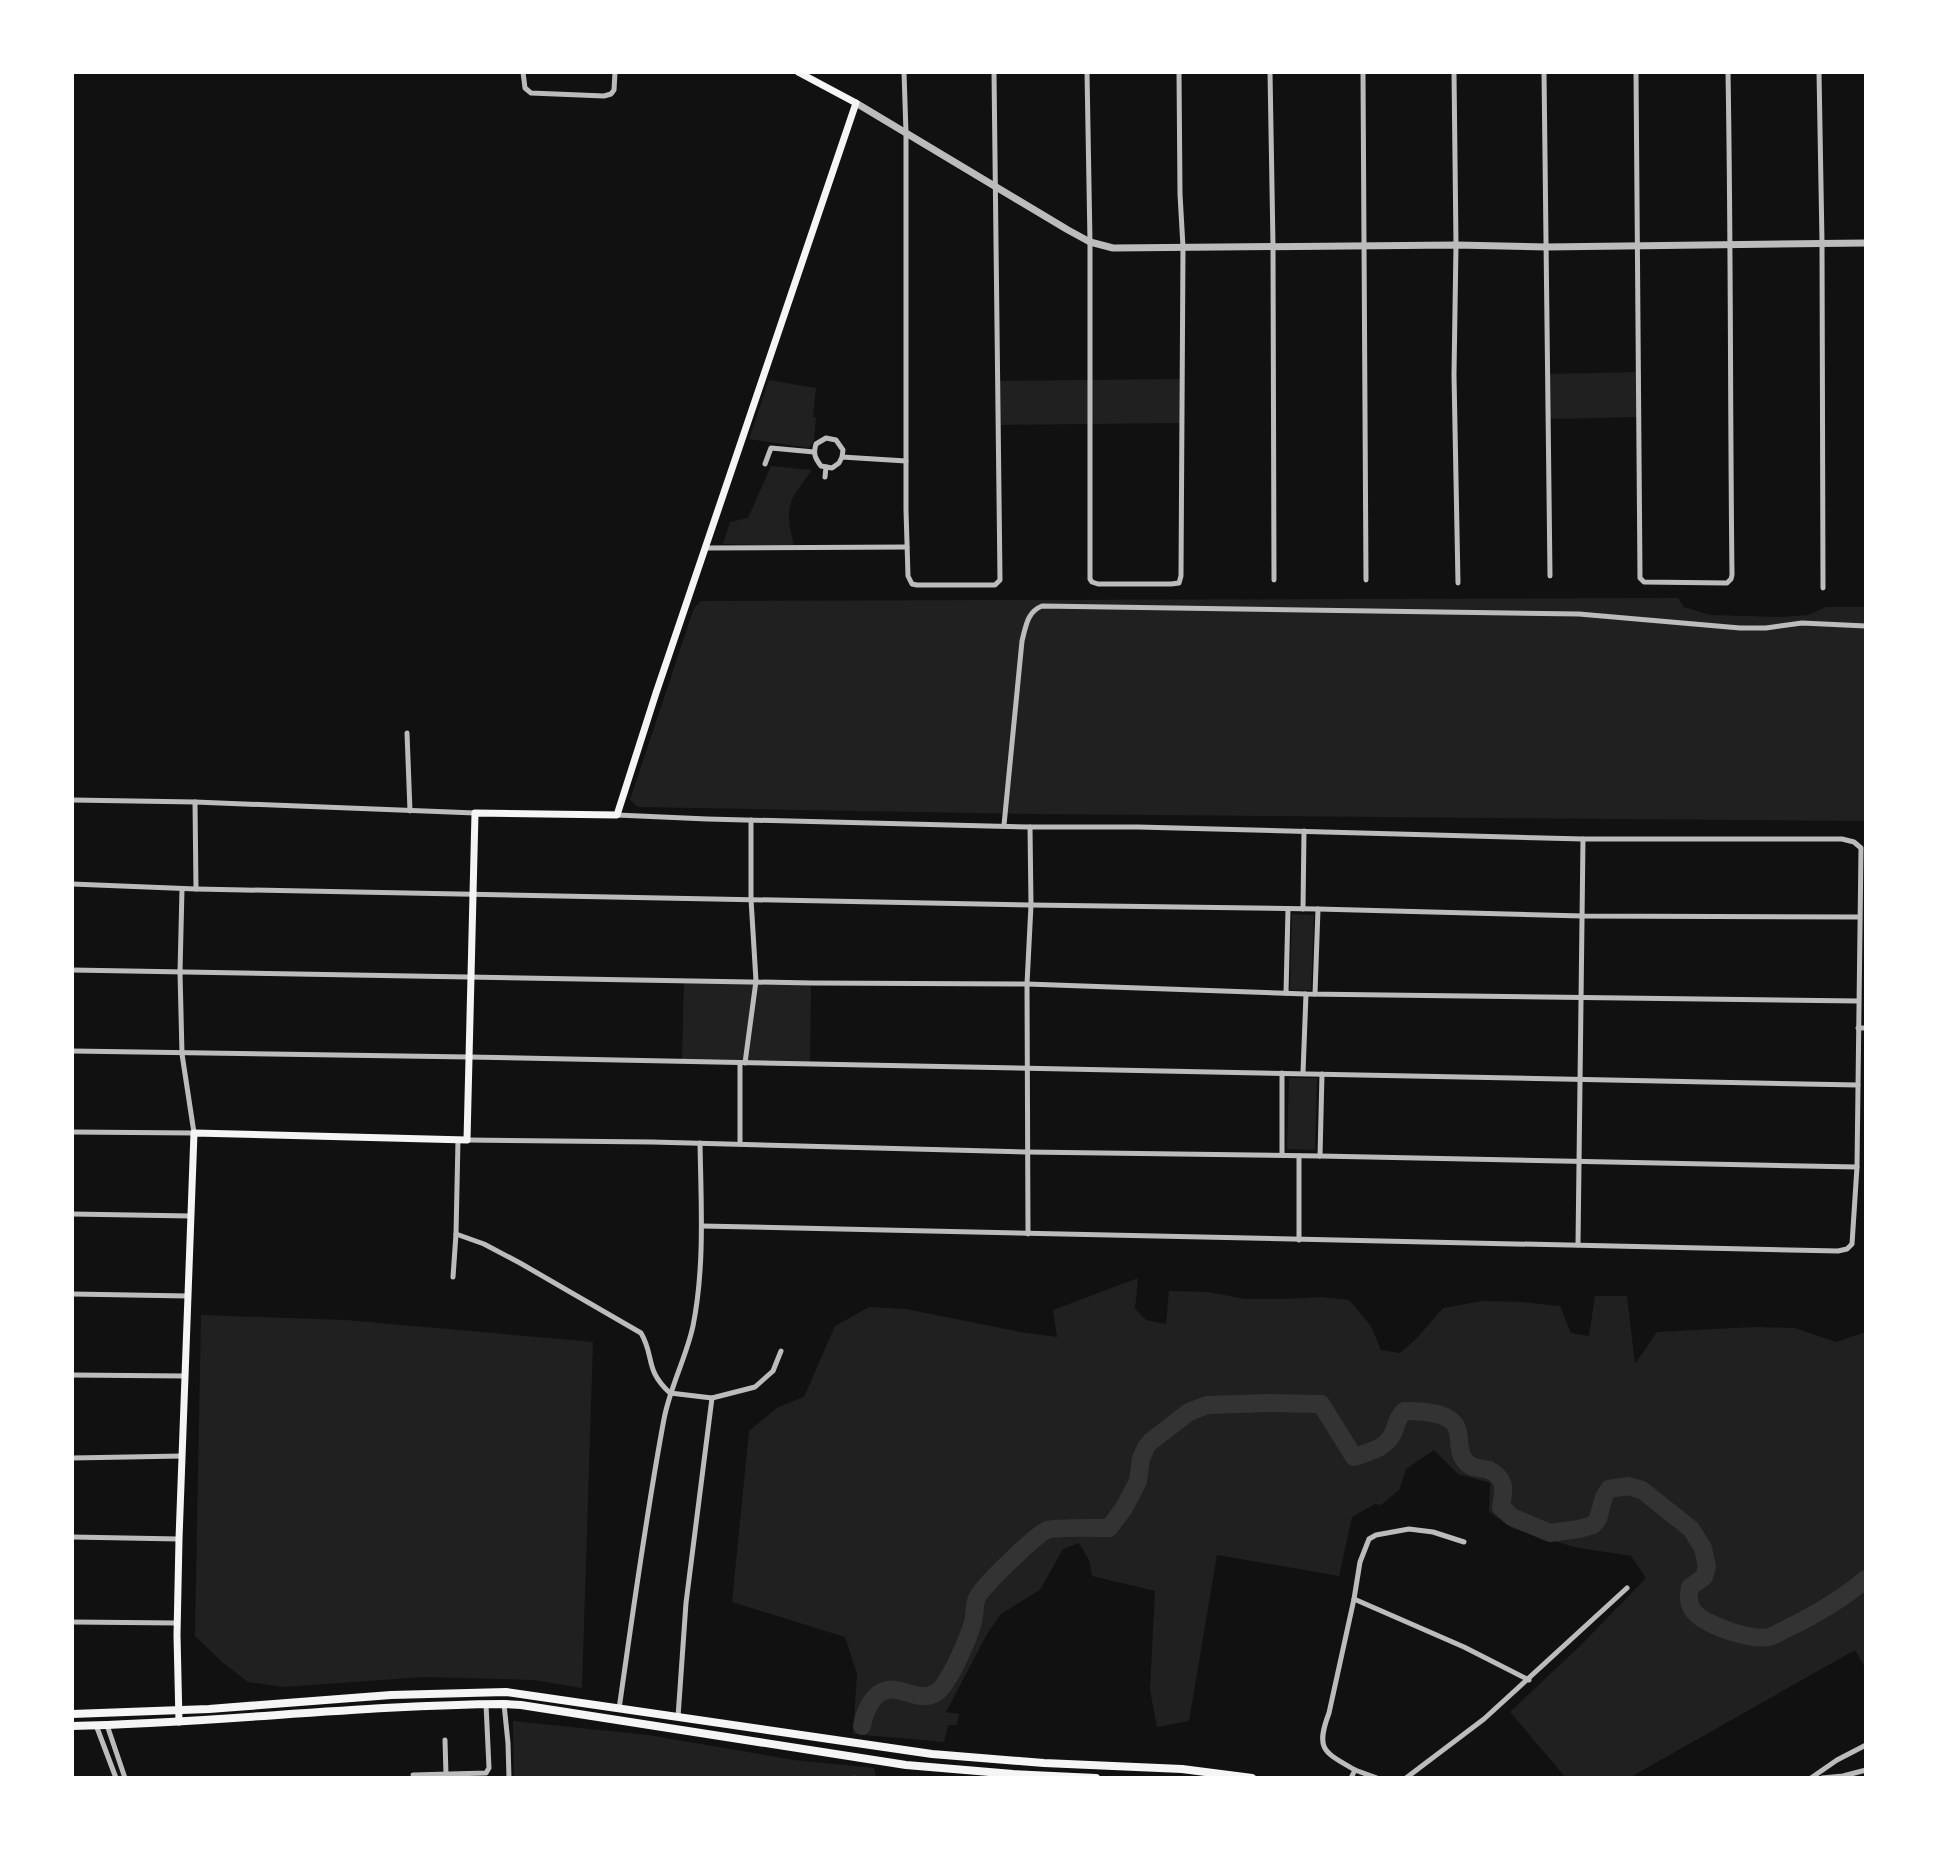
<svg xmlns="http://www.w3.org/2000/svg" width="1938" height="1850" font-family="Karla,sans-serif">
<style>
.green{fill:#202020}
.lines{fill:none;stroke-linecap:round;stroke-linejoin:round}
.stream{stroke:#333;stroke-width:3}
.river{stroke:#333;stroke-width:18}
.minor{stroke:#bcbcbc;stroke-width:5}
.tertiary{stroke:#bcbcbc;stroke-width:7}
.secondary{stroke:#f5f5f5;stroke-width:7}
.primary{stroke:#f5f5f5;stroke-width:8}
</style>
<rect width="100%" height="100%" fill="#111"/>
<g class="green">
<path d="M1641,372V417L1549,419V374Z"/>
<path d="M1180,379V423L997,425V381Z"/>
<path d="M769,380L816,388L813,417L816,418L814,440L809,448L749,439Z"/>
<path d="M771,466L812,470C788,503 784,505 794,546L723,544L730,522L748,518Z"/>
<path d="M1678,598L1684,607L1710,615L1782,617L1808,615L1826,607H1866V821L1029,814L638,807L630,800L694,608L701,601Z"/>
<path d="M1292,914L1314,915L1311,990H1290Z"/>
<path d="M684,982L811,984L810,1066L682,1063Z"/>
<path d="M1289,1078H1317L1315,1150L1287,1149Z"/>
<path d="M1138,1278L1135,1309L1146,1320L1166,1324L1169,1291L1208,1292L1245,1299H1285L1323,1297L1349,1300L1371,1326L1381,1350L1400,1353L1417,1338L1443,1308L1482,1301L1521,1302L1560,1306L1571,1333L1589,1336L1595,1296H1627L1635,1364L1657,1332L1754,1327L1795,1328L1836,1342L1866,1332V1670L1855,1650L1629,1778H1566L1510,1712L1581,1645L1646,1578L1631,1556L1574,1547L1512,1528L1489,1512L1490,1483L1458,1474L1434,1450L1406,1469L1399,1490L1381,1505L1375,1504L1352,1517L1339,1576L1217,1555L1189,1721L1157,1727L1150,1690L1155,1591L1092,1576L1089,1560L1079,1543L1063,1549L1040,1590L1001,1614L987,1634L946,1712L959,1714L957,1725H948L944,1742L853,1734L857,1674L845,1637L732,1602L749,1431L778,1407L804,1397L835,1326L869,1307L906,1309L1020,1332L1057,1337L1053,1310Z"/>
<path d="M201,1315L346,1320L593,1342L582,1688L533,1680L424,1677L283,1687L248,1682L222,1662L195,1636Z"/>
<path d="M513,1721L648,1735L794,1760L874,1768L876,1778H514Z"/>
</g>
<g class="lines">
<path class="stream" d="M854,1776V1778"/>
<path class="river" d="M862,1726C864,1715 867,1707 874,1698C895,1675 915,1707 937,1692C949,1684 969,1637 973,1622C975,1614 974,1605 977,1598C979,1589 1037,1534 1047,1530C1055,1527 1097,1528 1109,1528L1124,1508L1138,1481L1141,1459L1146,1447L1150,1442L1189,1412L1207,1405L1268,1403L1321,1404L1354,1457C1372,1451 1389,1448 1395,1428C1398,1420 1398,1417 1404,1411C1420,1411 1454,1411 1458,1432C1460,1442 1458,1454 1466,1462C1473,1470 1481,1467 1489,1470C1507,1479 1504,1490 1501,1507L1512,1517L1550,1533L1579,1529L1593,1525L1598,1519L1604,1497L1609,1489L1628,1486L1642,1490L1691,1529L1703,1548L1707,1567L1704,1577L1690,1587C1686,1605 1692,1614 1708,1622C1723,1630 1752,1640 1769,1637C1774,1636 1781,1631 1786,1629C1815,1615 1841,1600 1866,1579"/>
<g class="minor">
<path d="M523,72L525,88L531,93L604,96L611,94L614,90L615,72"/>
<path d="M904,72L906,133V510L908,576L912,584L917,585H995L1000,580L994,72"/>
<path d="M1087,72L1090,242V579L1092,582L1098,584H1171L1179,583L1181,576L1183,247L1180,194L1179,72"/>
<path d="M1270,72L1273,245L1274,580"/>
<path d="M1363,72L1366,580"/>
<path d="M1454,72L1456,245L1454,375L1458,583"/>
<path d="M1544,72L1550,576"/>
<path d="M1636,72L1640,578L1644,582L1727,583L1731,579L1732,575C1730,407 1731,240 1728,72"/>
<path d="M1819,72L1822,242L1823,588"/>
<path d="M842,457L839,463L832,468L821,466C815,458 813,454 816,444L826,438L836,440L843,450L842,457L906,461"/>
<path d="M765,464L771,448L814,452"/>
<path d="M825,477L826,467"/>
<path d="M705,548L907,547"/>
<path d="M407,733L410,811"/>
<path d="M72,800L195,802L475,813"/>
<path d="M195,802L196,889"/>
<path d="M617,815L707,819L1030,827H1138L1583,839H1842L1854,842L1861,848L1857,1167L1852,1244L1847,1249L1838,1251L702,1226"/>
<path d="M1004,825L1022,641C1026,626 1027,612 1042,606L1579,614L1740,628H1766L1802,623L1866,626"/>
<path d="M72,884L196,889L1031,905L1318,909L1583,916L1859,917"/>
<path d="M1303,909L1304,831"/>
<path d="M72,970L812,983L1027,984L1306,994L1858,1001"/>
<path d="M1286,993L1288,909"/>
<path d="M1315,994L1318,909"/>
<path d="M1858,1028H1866"/>
<path d="M72,1051L469,1057L1858,1085"/>
<path d="M745,1063L756,981L751,899V820"/>
<path d="M1303,1073L1306,994"/>
<path d="M72,1132L194,1133L182,1054L180,972L182,889"/>
<path d="M467,1140L652,1142L1027,1152L1320,1156L1857,1167"/>
<path d="M740,1144V1063"/>
<path d="M1282,1155V1073"/>
<path d="M1320,1156L1322,1074"/>
<path d="M72,1214L191,1216"/>
<path d="M456,1234L484,1244L520,1263L641,1333C655,1357 644,1369 670,1393"/>
<path d="M1028,1234L1027,984L1031,905L1030,827"/>
<path d="M1299,1240V1156"/>
<path d="M1578,1245L1583,839"/>
<path d="M453,1277L456,1234L458,1140"/>
<path d="M72,1294L188,1296"/>
<path d="M72,1375L184,1376"/>
<path d="M670,1393L712,1398L755,1387L773,1371L781,1351"/>
<path d="M72,1458L182,1456"/>
<path d="M72,1537L179,1539"/>
<path d="M1354,1599L1464,1647L1529,1680"/>
<path d="M72,1622L177,1623"/>
<path d="M504,1704L508,1743L509,1778"/>
<path d="M619,1709C633,1612 646,1515 664,1419C670,1387 686,1358 693,1326C705,1266 701,1203 700,1143"/>
<path d="M678,1717L686,1603L712,1398"/>
<path d="M96,1725L116,1778"/>
<path d="M107,1725L125,1778"/>
<path d="M445,1740L446,1775"/>
<path d="M1355,1770L1377,1778"/>
<path d="M413,1775L486,1773L489,1768L486,1704"/>
<path d="M1351,1778L1355,1770C1324,1752 1315,1750 1329,1713L1354,1599L1360,1562L1369,1539L1376,1535L1409,1529L1433,1532L1464,1542"/>
<path d="M1406,1778L1484,1719L1627,1588"/>
<path d="M1811,1778L1837,1760L1866,1745"/>
<path d="M1822,1778L1843,1776L1866,1770"/>
</g>
<path class="tertiary" d="M856,103L1068,230L1090,242L1113,248L1456,245L1546,247L1866,243"/>
<path class="secondary" d="M179,1722L177,1635L179,1539L194,1133L467,1140L475,813L617,815L656,693L856,103L798,72"/>
<g class="primary">
<path d="M72,1714L209,1709L391,1695L506,1692L932,1754L1044,1763L1182,1769L1252,1778"/>
<path d="M72,1726C216,1723 360,1705 504,1704L521,1705L906,1765L1013,1774L1096,1778"/>
</g>
</g>
<rect width="1938" height="1850" fill="none" stroke="#ffffff" stroke-width="148"/>
</svg>
